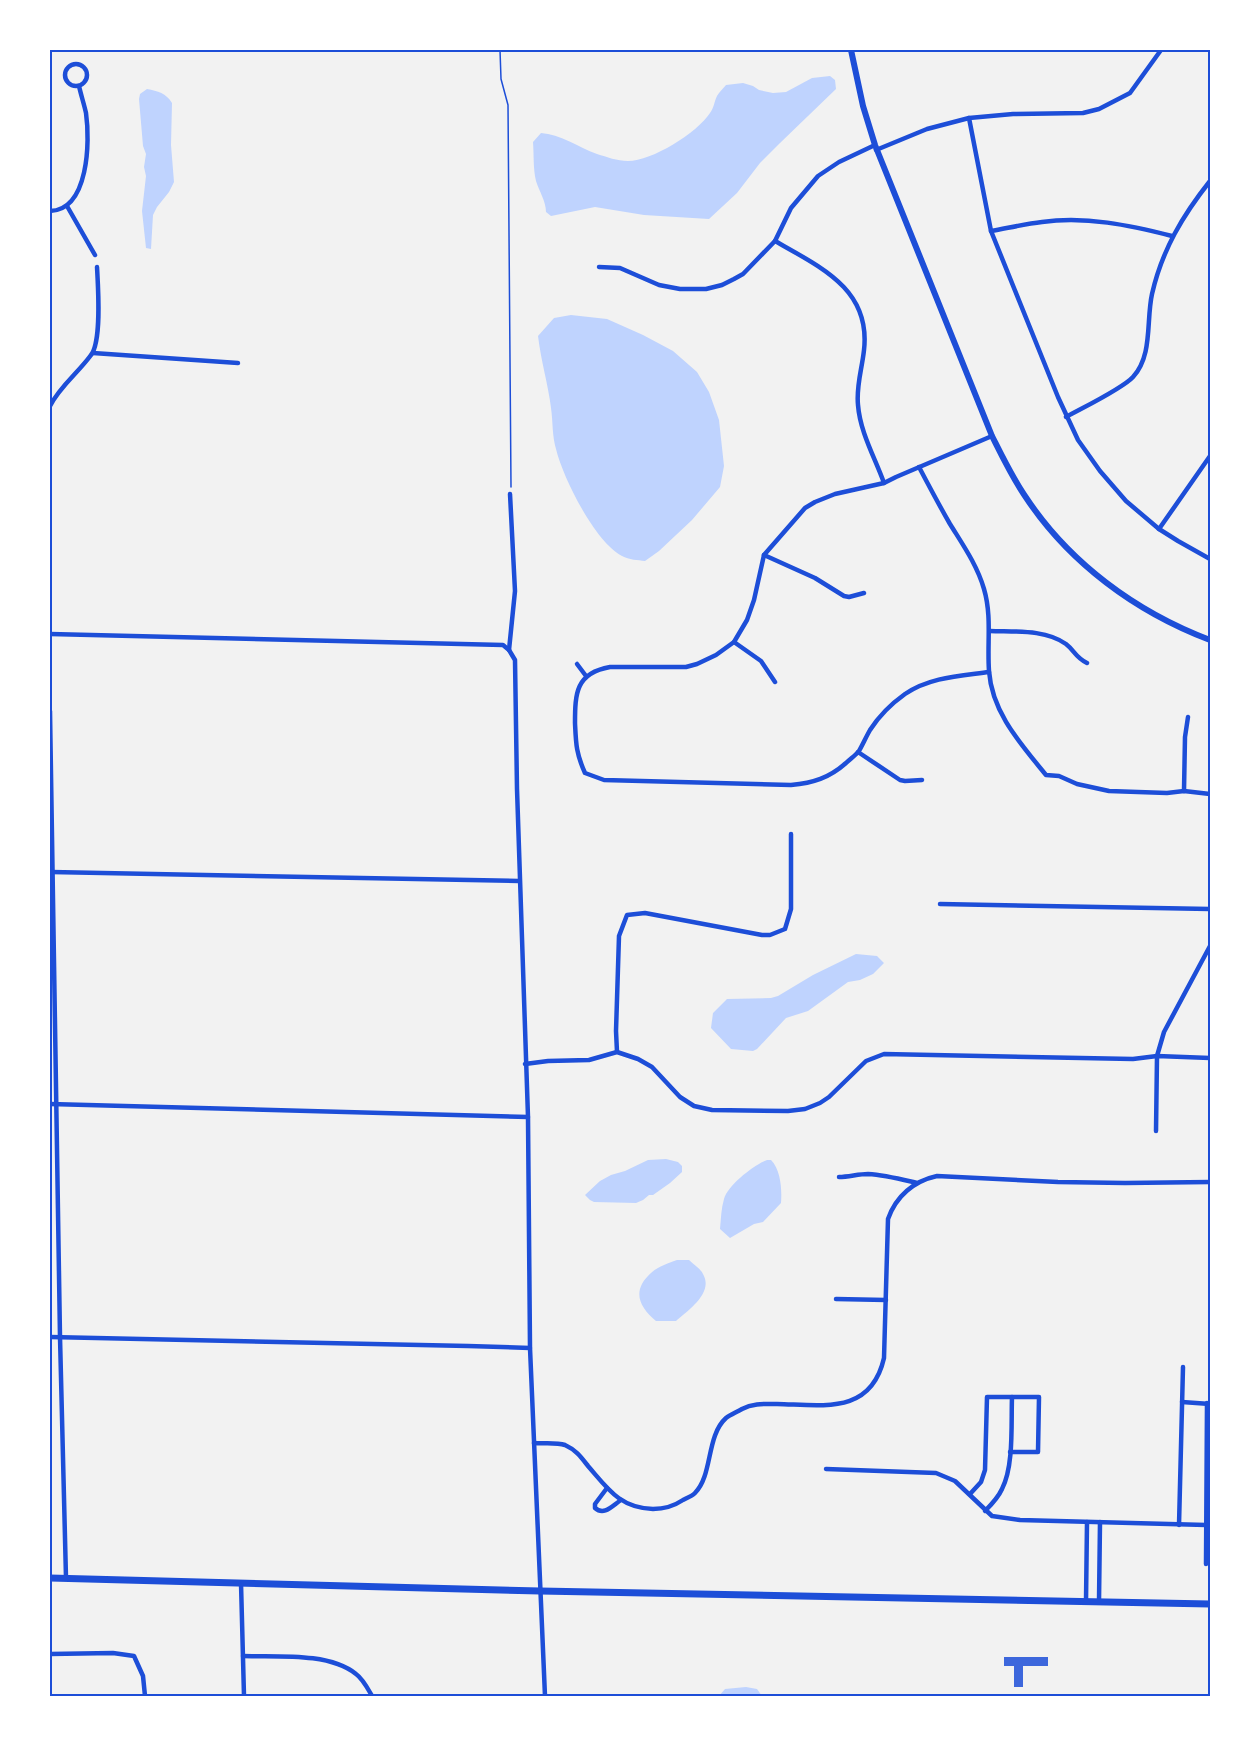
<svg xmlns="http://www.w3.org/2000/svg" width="1260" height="1746" font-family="'Nunito Sans',sans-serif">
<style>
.water{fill:#bfd3fe}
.building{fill:#3d67dc}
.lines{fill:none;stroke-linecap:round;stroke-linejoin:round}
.path{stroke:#1d4ed8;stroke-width:1.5}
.minor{stroke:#1d4ed8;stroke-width:4.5}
.tertiary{stroke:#1d4ed8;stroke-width:6}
.secondary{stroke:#1d4ed8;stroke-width:7}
.neatline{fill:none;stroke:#1d4ed8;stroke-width:2}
</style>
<rect width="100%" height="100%" fill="#f2f2f2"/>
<g class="water">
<path d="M830,76L835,80L836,89L780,143L760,163L737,193L709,219L644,215L595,207L551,216L546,212C546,201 539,191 536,181C533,168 534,155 533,142L541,133C560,134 578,147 597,154C607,157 617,161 628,161C652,161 697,133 710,113C714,108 714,102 717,96C719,92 723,89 726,85L743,83L753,86L759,90L773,93L786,92L812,78Z"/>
<path d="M147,89C158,91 166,93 172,103L171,145L174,182L169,192L157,207L153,215L151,249L146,248L142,211L146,176L144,167L146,154L143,146L139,99L140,94Z"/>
<path d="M571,315L607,319L643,335L673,351L697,372L709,392L719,420L724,466L720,487L692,520L659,551L645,561C638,560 629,560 622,556C595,542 563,478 556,449C552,436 553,422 551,408C548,384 541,361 538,336L554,318Z"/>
<path d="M856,954L877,956L884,963L873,974L860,980L848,982L808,1011L786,1018L757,1049L753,1051L731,1049L711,1028L713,1013L727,999L771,998L778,996L813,975Z"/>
<path d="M666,1159L678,1162L682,1166V1172L670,1183L653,1195H649L643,1200L636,1203L594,1202L590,1200L585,1195L600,1181L611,1175L625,1171L648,1160Z"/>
<path d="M767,1160H771C781,1170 782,1190 781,1203L763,1222L754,1224L730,1238L720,1229C721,1219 721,1209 724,1199C728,1185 754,1165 767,1160Z"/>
<path d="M677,1260H689C693,1264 701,1269 703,1274C714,1293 688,1310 676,1321H656C638,1306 632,1290 651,1273C657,1267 669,1263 677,1260Z"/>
<path d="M746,1687L757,1689L762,1696H719L725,1689Z"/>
</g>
<path class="building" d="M1004,1657H1048V1666H1023V1687H1014V1666H1004Z"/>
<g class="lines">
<path class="path" d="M500,50L501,79L508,105L511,487"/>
<g class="minor">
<circle cx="76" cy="75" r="11"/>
<path d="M969,118L991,231L1058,397L1078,440L1100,471L1126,501L1159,529L1178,541L1210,559"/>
<path d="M876,150L927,129L969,118L1013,114L1083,113L1099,109L1130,93L1161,50"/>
<path d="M67,206L95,255"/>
<path d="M50,211C89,210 90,141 86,113C84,104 81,95 79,86"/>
<path d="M991,231C1008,228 1025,224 1042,222C1086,216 1129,225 1172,236"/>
<path d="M775,241C820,267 871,289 864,350C862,369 856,386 858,405C860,432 875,458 884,483"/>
<path d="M599,267L620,268L659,285L680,289H706L722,285L734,279L743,274L775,241L791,208L818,176L839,162L875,145"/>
<path d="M93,353L238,363"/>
<path d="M50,406C60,386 78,373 91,355C102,341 98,286 97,267"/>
<path d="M1066,417C1082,408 1122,389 1133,377C1153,355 1146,321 1152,294C1162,250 1183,215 1210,181"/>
<path d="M919,467C929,486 939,505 950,524C963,545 977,565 984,589C992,616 987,643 989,671C992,713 1021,744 1046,775L1059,776L1077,784L1109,791L1167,793L1184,791L1210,794"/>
<path d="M510,494L515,591L509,650L515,660L517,789L528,1117L530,1348L545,1696"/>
<path d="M1159,529L1210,456"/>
<path d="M764,555L815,578L844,596L849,597L864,593"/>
<path d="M990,631C1014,632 1045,629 1066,644C1075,651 1075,657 1087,663"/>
<path d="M50,634L503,645L509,650"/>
<path d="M734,642L761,661L775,682"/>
<path d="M577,664L586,676"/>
<path d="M989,672C960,676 930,677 905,694C891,704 879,716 870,730C866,737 863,744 859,751C856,755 850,759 846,763C829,778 813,783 791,785L604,780L585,773C576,753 576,744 575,723C575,693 576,673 610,667H686L697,664L716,655L734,642L747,620L754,600L764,555L805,508L815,502L835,494L884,483L896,477L992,436"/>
<path d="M50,711L60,1337L66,1578"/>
<path d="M858,752L900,780L905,781L922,780"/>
<path d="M1184,791L1185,737L1188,717"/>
<path d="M51,872L519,881"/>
<path d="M940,904L1210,909"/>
<path d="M617,1052L616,1031L619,936L627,915L645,913L762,935H770L785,929L791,909V834"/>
<path d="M525,1064L548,1061L589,1060L617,1052L638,1059L652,1067L680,1097L694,1106L712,1110L788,1111L805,1109L820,1103L829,1097L866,1061L884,1054L1133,1059L1157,1056L1210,1058"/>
<path d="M50,1104L528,1117"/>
<path d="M1156,1131L1157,1056L1164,1032L1210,946"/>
<path d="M839,1177C849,1177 858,1174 868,1174C885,1175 900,1179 917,1183"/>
<path d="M836,1299L886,1300"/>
<path d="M50,1337L468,1346L530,1348"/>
<path d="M1182,1402L1210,1404"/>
<path d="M534,1443C543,1444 556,1442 565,1445C576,1450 581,1457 588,1466C608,1489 620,1508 653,1509C664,1509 674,1506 683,1500C687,1498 692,1496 695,1493C713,1475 706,1436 726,1418C730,1415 737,1412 742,1409C753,1403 765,1404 777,1404C823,1405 871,1415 884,1358L888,1219C896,1196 914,1181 937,1176L1058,1182L1125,1183L1210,1182"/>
<path d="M826,1469L936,1473L955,1481L992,1516L1020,1520L1206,1525"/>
<path d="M607,1488L595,1504V1508C604,1516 612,1506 621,1500"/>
<path d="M970,1494L981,1482L985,1470L987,1397H1039L1038,1452H1010"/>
<path d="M985,1511C992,1504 998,1498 1002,1489C1014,1466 1011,1424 1012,1397"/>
<path d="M1179,1525L1183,1367"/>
<path d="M1206,1564L1207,1403"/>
<path d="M241,1583L244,1696"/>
<path d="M1086,1602L1087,1522"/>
<path d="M1099,1602L1100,1522"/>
<path d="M50,1654L113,1653L134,1656L143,1676L145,1696"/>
<path d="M243,1656C276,1657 329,1652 356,1674C363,1679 368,1689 372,1696"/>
</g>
<path class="tertiary" d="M851,50L863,106L875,145L992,436C1002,456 1012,477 1025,496C1069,563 1136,612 1210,640"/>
<path class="secondary" d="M50,1578L540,1591L1210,1604"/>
</g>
<rect width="1260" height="1746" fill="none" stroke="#ffffff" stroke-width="102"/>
<rect x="51" y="51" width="1158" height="1644" class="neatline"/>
</svg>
